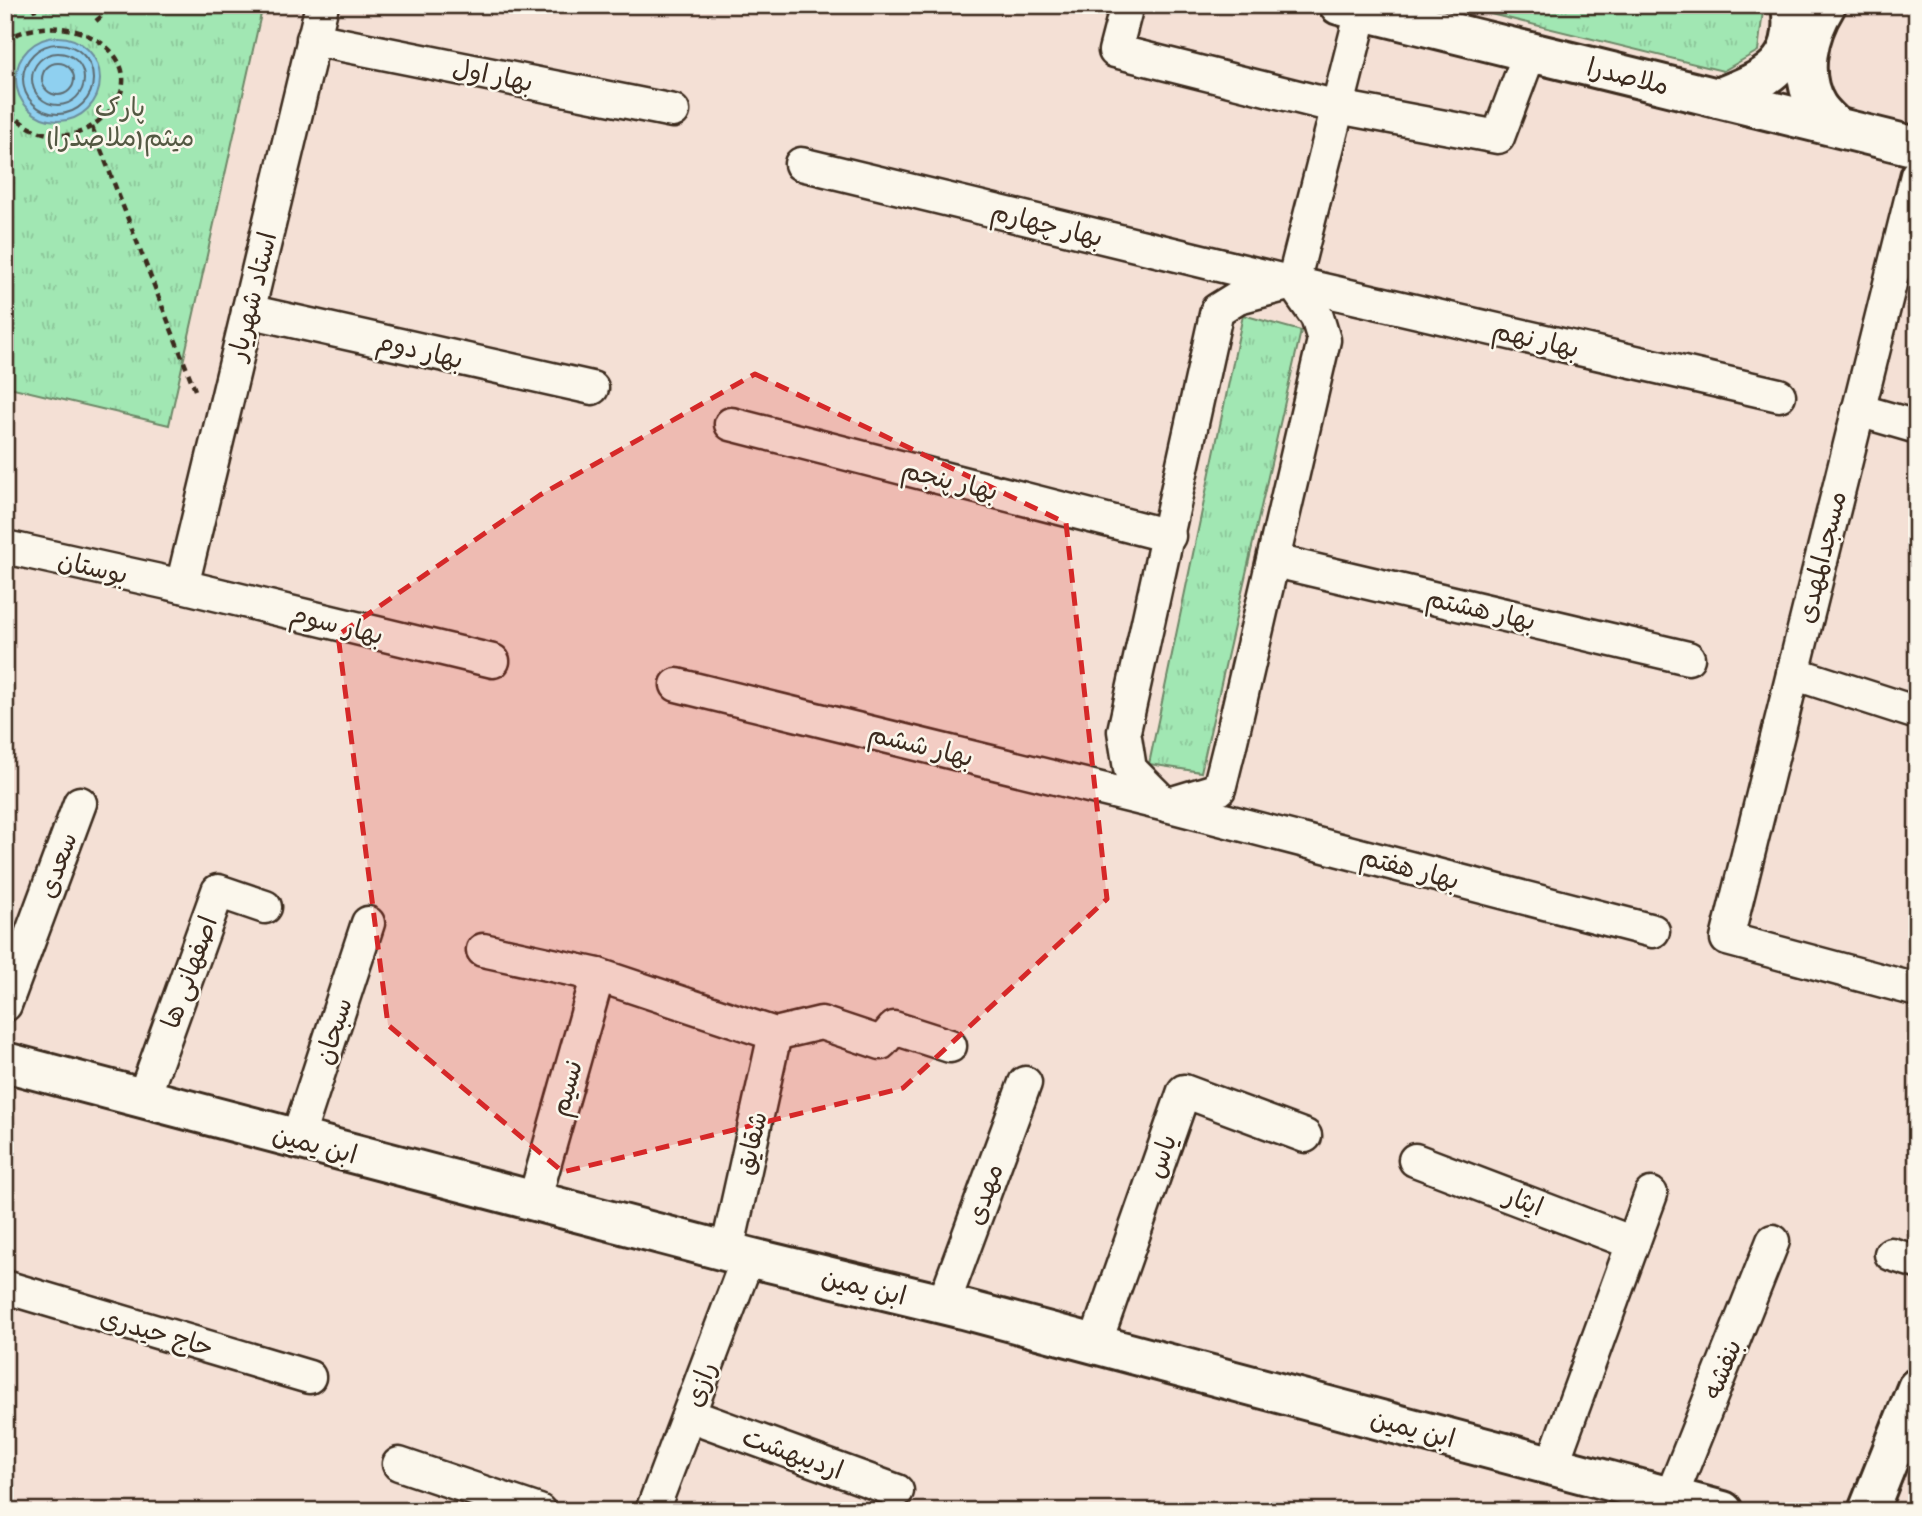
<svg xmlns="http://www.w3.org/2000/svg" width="1922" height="1516" font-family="'Gochi Hand','Playpen Sans Arabic',sans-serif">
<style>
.park{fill:url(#park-tufts);stroke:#6e8868;stroke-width:2}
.water{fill:#8fd0f0;stroke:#6d8e9c;stroke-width:2}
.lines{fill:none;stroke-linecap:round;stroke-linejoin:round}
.shore{stroke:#5d6c72;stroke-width:2}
.minor-casing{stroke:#3b2a1e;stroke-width:37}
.tertiary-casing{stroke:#3b2a1e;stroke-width:44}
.path{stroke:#3b2a1e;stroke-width:4.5;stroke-dasharray:7 5;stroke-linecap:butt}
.minor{stroke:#fbf7ec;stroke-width:32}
.tertiary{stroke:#fbf7ec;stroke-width:38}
.marked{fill:#d62828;fill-opacity:0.2;stroke:#d62828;stroke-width:5;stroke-dasharray:14 9;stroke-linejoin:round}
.labels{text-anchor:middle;stroke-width:5;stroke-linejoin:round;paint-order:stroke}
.street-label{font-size:26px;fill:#3b2a1e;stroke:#fbf7ec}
.park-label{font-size:26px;fill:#545943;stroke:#fbf7ec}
</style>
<defs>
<pattern id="park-tufts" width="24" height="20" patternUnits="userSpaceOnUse" patternTransform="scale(1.75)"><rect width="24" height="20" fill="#a1e7b3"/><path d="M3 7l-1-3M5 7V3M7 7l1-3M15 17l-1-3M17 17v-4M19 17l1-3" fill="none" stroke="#8cc69a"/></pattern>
</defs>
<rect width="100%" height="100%" fill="#f4e0d5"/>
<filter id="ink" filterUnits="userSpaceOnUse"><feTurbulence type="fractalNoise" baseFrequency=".0143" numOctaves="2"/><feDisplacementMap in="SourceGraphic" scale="14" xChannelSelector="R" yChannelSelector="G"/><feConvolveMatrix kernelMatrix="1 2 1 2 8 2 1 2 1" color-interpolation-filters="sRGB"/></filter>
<g filter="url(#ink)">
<g class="park">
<path d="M5,5H263L169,425L5,386Z"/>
<path d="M1454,5H1742L1763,11L1758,51L1723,71Z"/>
<path d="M1243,315L1301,331L1201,772L1149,764Z"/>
</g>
<circle class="water" cx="58" cy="79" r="42"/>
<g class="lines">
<g class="shore">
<circle cx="58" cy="79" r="35"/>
<circle cx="58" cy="79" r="26"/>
<circle cx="58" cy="79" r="16"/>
</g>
<defs>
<g id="minor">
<path d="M1127,5L1115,51L1338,107L1498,137L1530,52"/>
<path d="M313,39L673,111"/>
<path d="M801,164L1293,283L1779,395"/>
<path d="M1917,175L1727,939L1917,990"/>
<path d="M248,311L592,388"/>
<path d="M1858,410L1917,427"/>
<path d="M731,424L1169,536"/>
<path d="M5,547L182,586L493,661"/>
<path d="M1275,561L1688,658"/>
<path d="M182,586L322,5"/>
<path d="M1793,673L1917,713"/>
<path d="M677,685L1166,805L1653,931"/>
<path d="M1165,804L1130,769L1124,731L1217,310L1238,297L1288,284"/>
<path d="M1166,805L1219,789L1230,745L1324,340L1317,317L1293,283L1362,11"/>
<path d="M483,950L598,975L775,1034L821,1023L881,1043L894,1028L950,1046"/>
<path d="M5,1005L80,803"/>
<path d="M143,1099L218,891L265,907"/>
<path d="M297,1139L368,923"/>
<path d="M1415,1160L1633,1243"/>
<path d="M534,1201L598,975"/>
<path d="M727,1251L775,1034"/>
<path d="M1891,1254L1917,1262"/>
<path d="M5,1287L309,1377"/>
<path d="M943,1305L1025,1083"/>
<path d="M1095,1344L1184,1091L1305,1136"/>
<path d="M689,1415L897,1491"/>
<path d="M399,1464L539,1511"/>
<path d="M1552,1465L1651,1194"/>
<path d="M1671,1497L1773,1241"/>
<path d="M652,1511L748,1257"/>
</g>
<g id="tertiary">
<path d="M1339,5L1917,147"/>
<path d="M1826,5C1808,34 1798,75 1817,106C1821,113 1829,120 1835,126"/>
<path d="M1718,98C1766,79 1800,66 1791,5"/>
<path d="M5,1062L748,1257L963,1309L1723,1511"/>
<path d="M1868,1511L1917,1388"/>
</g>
</defs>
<use href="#minor" class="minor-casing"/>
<use href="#tertiary" class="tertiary-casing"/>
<g class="path">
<path d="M33,5L36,14"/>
<path d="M96,21L114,5"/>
<path d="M5,40C74,0 165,65 102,118C91,128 79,135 64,135C39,136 19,125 5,105"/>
<path d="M5,125L15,118"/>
<path d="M92,127L195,390"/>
</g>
<use href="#minor" class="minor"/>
<use href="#tertiary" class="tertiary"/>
</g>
</g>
<path class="marked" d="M755,374L1066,523L1107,899L903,1088L563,1172L388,1025L338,635L540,495Z"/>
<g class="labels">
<g class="street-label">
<text transform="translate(493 75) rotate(11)" y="9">بهار اول</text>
<text transform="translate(1628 76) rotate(14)" y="9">ملاصدرا</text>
<text transform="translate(1047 224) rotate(14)" y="9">بهار چهارم</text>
<text transform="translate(252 296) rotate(-76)" y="9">استاد شهریار</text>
<text transform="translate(1536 339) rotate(13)" y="9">بهار نهم</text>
<text transform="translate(420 350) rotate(13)" y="9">بهار دوم</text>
<text transform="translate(950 480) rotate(14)" y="9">بهار پنجم</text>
<text transform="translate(1821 557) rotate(-76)" y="9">مسجدالمهدی</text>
<text transform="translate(93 567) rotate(13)" y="9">بوستان</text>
<text transform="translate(1481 609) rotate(13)" y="9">بهار هشتم</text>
<text transform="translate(337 624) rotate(14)" y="9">بهار سوم</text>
<text transform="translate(921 745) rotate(14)" y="9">بهار ششم</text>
<text transform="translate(57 865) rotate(-70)" y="9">سعدی</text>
<text transform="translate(1410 868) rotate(15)" y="9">بهار هفتم</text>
<text transform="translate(189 972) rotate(-70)" y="9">اصفهانی ها</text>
<text transform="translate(333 1031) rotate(-72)" y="9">سبحان</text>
<text transform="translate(566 1088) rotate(-74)" y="9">نسیم</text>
<text transform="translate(751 1143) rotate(-77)" y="9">شقایق</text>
<text transform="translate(315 1144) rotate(15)" y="9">ابن یمین</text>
<text transform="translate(1161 1156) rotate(-71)" y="9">یاس</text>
<text transform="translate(984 1194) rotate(-70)" y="9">مهدی</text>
<text transform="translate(1524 1201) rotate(21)" y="9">ایثار</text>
<text transform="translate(864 1286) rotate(14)" y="9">ابن یمین</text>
<text transform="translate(157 1332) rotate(16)" y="9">حاج حیدری</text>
<text transform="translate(1722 1369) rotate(-68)" y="9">بنفشه</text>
<text transform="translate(700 1384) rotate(-69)" y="9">رازی</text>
<text transform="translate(1413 1428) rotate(15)" y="9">ابن یمین</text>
<text transform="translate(793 1453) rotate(20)" y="9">اردیبهشت</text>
</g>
<g class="park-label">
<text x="120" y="116">پارک<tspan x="120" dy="30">میثم(ملاصدرا)</tspan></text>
</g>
</g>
<rect width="1922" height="1516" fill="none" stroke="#fbf7ec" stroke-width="28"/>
<rect x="14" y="14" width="1894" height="1488" fill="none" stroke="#3b2a1e" stroke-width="2.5" filter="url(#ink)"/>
</svg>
